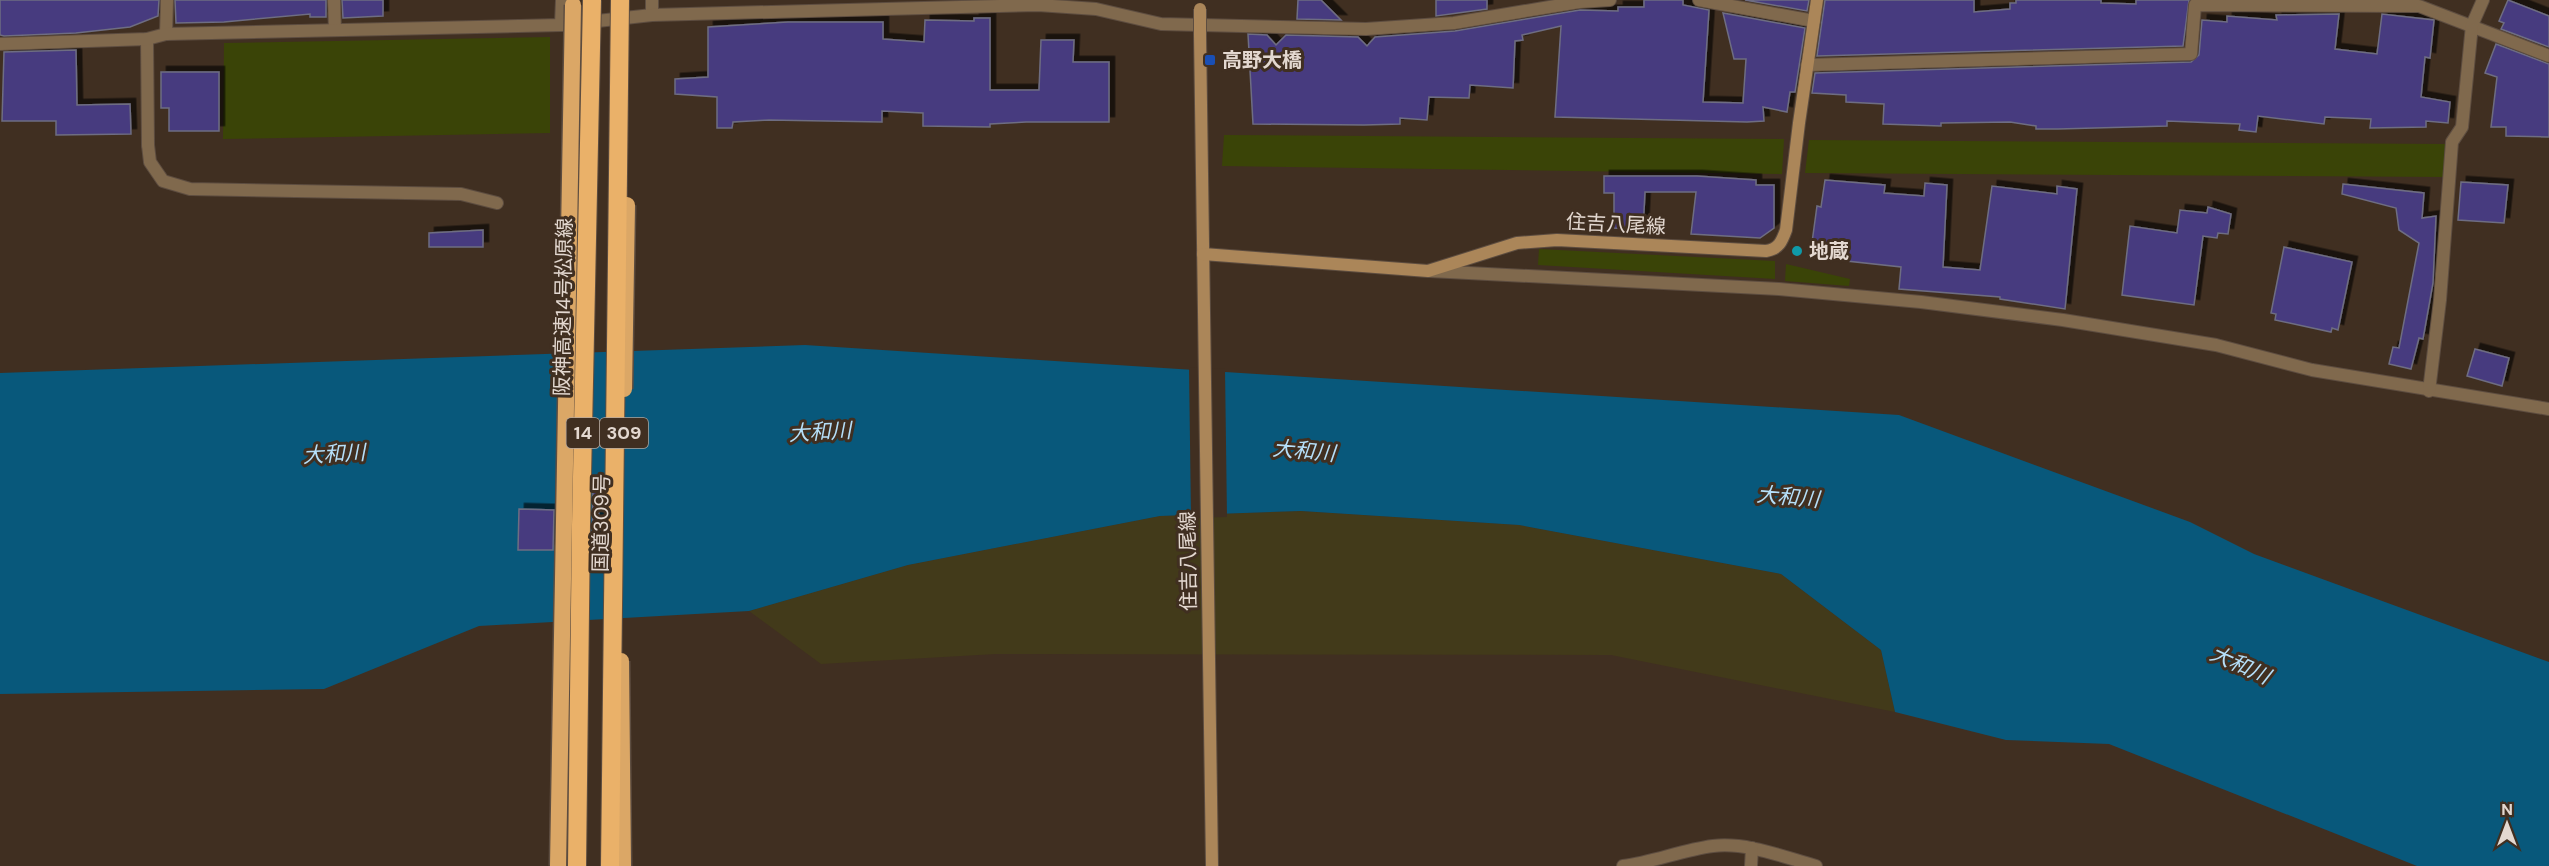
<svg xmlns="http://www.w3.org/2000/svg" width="2549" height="866" font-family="'DM Sans','Noto Sans JP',sans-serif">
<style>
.green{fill:#3a4407}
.sand{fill:#423a1a}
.water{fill:#08587b}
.pier{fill:#402f21}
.building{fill:#473b7f;stroke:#6e6d82;stroke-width:1.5;filter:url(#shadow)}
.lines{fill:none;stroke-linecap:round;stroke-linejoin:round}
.pedestrian-casing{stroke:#5d4d40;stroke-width:14}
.minor-casing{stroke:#5d4d40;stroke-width:14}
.secondary-casing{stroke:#5d4d40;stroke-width:14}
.pedestrian{stroke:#80694d;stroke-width:12}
.minor{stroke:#80694d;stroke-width:12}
.secondary{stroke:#ab8659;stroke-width:12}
.secondary-bridge-casing{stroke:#5d4d40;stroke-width:14;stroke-linecap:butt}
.trunk-bridge-casing{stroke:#5d4d40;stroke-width:19;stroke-linecap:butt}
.motorway-bridge-casing{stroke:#5d4d40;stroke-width:20;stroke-linecap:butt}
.secondary-bridge{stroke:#ab8659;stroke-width:12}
.trunk-bridge{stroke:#dba766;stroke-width:16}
.motorway-bridge{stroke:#eab169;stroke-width:18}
.transit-dot{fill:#1a4fb4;stroke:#402f21;stroke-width:2}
.culture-dot{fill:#0f9aa8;stroke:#402f21;stroke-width:2}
.labels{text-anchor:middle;stroke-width:6;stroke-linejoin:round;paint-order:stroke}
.shield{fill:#402f21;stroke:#b2a59c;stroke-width:1.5}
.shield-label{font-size:18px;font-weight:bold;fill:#e3d8d0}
.poi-label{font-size:20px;font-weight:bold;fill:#e3d8d0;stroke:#402f21;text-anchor:start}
.street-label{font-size:20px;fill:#e3d8d0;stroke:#402f21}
.water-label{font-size:21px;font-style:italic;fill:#b5dff9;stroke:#402f21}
</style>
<defs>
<filter id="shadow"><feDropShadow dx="5.5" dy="-5.5" stdDeviation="0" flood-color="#0009"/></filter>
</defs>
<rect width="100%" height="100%" fill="#402f21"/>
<g class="green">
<path d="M550,37V133L223,139L224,43Z"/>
<path d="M1224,135L1784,139L1782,174L1222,166Z"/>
<path d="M1809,140L2445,144L2444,177L1805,173Z"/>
<path d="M1539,249L1775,261V279L1538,265Z"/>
<path d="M1786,264L1850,279L1849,286L1785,281Z"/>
</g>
<path class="sand" d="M1301,511L1519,525L1781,574L1881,650L1895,712L1611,655L996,654L821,664L749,611L908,565L1160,516Z"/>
<path class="water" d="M805,345L1899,415L2190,522L2254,554L2549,662V866H2417L2109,744L2006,740L1895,712L1881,650L1781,574L1519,525L1301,511L1160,516L908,565L749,611L479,626L324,689L0,694V373Z"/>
<path class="pier" d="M1189,367L1225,369L1227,517L1191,518Z"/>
<g class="building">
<path d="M0,0H159L158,16L130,27L76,33L4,36L0,35Z"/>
<path d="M175,0H326V17H310V14L224,22L176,23Z"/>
<path d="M342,0H383V16L343,18Z"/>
<path d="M1298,0H1321L1341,20L1297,19Z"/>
<path d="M1436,0H1487V9L1436,16Z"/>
<path d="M1644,0H1683V5L1709,10L1703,102L1743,103L1746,59H1734L1723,13L1805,28L1795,92H1790L1787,112L1763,107L1764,121L1747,122L1555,117L1561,26L1522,35L1523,40L1515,41L1513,88L1470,85L1469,98L1429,97L1427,120L1400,118V124L1364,125L1253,124L1248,34L1267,35L1276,45L1286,35L1358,37L1367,46L1375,37L1455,31L1580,10L1618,11V7H1644Z"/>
<path d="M1745,0H1809L1807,11Z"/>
<path d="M1825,0H1974V12L2010,9V3H2016V0H2101V3L2136,4V0H2189L2183,46L1817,56Z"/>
<path d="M2508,0L2549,16V47L2501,29L2504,23L2499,21Z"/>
<path d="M2339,14L2335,49L2377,54L2382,14L2434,20L2430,58L2425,57L2421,97L2450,102L2448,123L2426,121V127L2370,128L2371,119L2325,117L2324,124L2258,116L2256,132L2239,130L2240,124L2167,121V126L2058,129H2036V126L2010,122L1941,123V126L1883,124L1884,104L1846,102V95L1812,93L1815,73L2191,62L2199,55L2202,20L2227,22V16L2277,20L2276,15Z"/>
<path d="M974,18H990V90H1039L1041,40H1074L1073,62H1109V122H1026L990,124V127L923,126V113L882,111V122L769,120L733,122L732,128H717V97L675,94V79L708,77V27L788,22H883V39L924,42L925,20L974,21Z"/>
<path d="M2496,44L2549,64V137L2506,136V127H2491L2497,77L2485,73Z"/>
<path d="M76,50L77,105L130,104L131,134L56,135V121H2L4,52Z"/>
<path d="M161,72H219V131H169V108H161Z"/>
<path d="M1604,176H1697L1756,180V185H1774V228L1760,238L1691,234L1696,192H1645L1643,230L1614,228V193H1604Z"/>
<path d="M1825,180L1885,185L1884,193L1924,196L1925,183L1947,185L1943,267L1980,270L1992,186L2057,194V186L2077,189L2065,309L2000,299V297L1899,289L1901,267L1810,257L1817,206L1821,207Z"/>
<path d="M2461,182L2508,185L2504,223L2458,220Z"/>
<path d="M2343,184L2424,193L2422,218L2436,216L2433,283L2423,339L2419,338L2411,369L2389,364L2393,347L2399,348L2419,243L2399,230L2396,208L2342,194Z"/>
<path d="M2208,207L2231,214L2228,234L2218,233L2217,238L2203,236L2194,305L2122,295L2130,226L2177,233L2180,210L2207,213Z"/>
<path d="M483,230V247H429V233Z"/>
<path d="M2284,247L2352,262L2338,330L2332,328L2331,332L2275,320L2276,314L2271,313Z"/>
<path d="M2475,349L2509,358L2502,386L2467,376Z"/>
<path d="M593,489L599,490L598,551H592Z"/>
<path d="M519,509L554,510L553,550H518Z"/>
</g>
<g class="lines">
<defs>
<path id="pedestrian" d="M148,145L150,162L163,181L190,189L461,194L497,203"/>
<g id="minor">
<path d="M334,0L335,30"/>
<path d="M1699,0L1814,21"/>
<path d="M652,15V0"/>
<path d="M561,25L562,0"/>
<path d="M166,34L167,0"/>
<path d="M147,39L148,145"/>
<path d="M0,44L147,39L166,34L561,25L652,15L1038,5L1096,9L1161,24L1366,29L1454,23L1579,2L1610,0"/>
<path d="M1807,65L2191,54L2195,5L2419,6L2549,56"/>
<path d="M1430,271L1779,289L1921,302L2063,320L2216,345L2312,370L2549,409"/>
<path d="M2429,391L2440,300L2452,142L2462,127L2472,25L2483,0"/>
<path d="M1623,866C1654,862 1682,850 1713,846C1747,842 1783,857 1816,866"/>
<path d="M1751,866L1752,848"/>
</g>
<g id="secondary">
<path d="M1200,35L1212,866"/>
<path d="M1203,254L1428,271L1517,243L1557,240L1766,251C1779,249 1782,241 1786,230L1799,123L1817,0"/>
</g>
</defs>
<use href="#pedestrian" class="pedestrian-casing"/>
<use href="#minor" class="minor-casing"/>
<use href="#secondary" class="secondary-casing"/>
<use href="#pedestrian" class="pedestrian"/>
<use href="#minor" class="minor"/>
<use href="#secondary" class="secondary"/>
<defs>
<path id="secondary-bridge" d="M1200,9V35"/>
<g id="trunk-bridge">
<path d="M624,389L627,205"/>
<path d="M621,661L623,866"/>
<path d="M558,866L573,5"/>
</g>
<g id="motorway-bridge">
<path d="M577,866L581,525L592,0"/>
<path d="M610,866L620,0"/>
</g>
</defs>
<use href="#secondary-bridge" class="secondary-bridge-casing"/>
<use href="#trunk-bridge" class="trunk-bridge-casing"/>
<use href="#motorway-bridge" class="motorway-bridge-casing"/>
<use href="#secondary-bridge" class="secondary-bridge"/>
<use href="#trunk-bridge" class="trunk-bridge"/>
<use href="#motorway-bridge" class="motorway-bridge"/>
</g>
<rect class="transit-dot" x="1204" y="54" width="12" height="12" rx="3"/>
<circle class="culture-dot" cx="1797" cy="251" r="6"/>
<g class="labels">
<g class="shield">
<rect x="566.5" y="418" width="33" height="30" rx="4.5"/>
<rect x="600" y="418" width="48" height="30" rx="4.5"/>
</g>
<g class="shield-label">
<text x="583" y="439">14</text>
<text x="624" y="439">309</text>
</g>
<g class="poi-label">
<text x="1222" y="67">高野大橋</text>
<text x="1809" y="258">地蔵</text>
</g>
<g class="street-label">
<text transform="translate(1616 224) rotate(3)" y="7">住吉八尾線</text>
<text transform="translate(563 307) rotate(-89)" y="7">阪神高速14号松原線</text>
<text transform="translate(601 523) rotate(-89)" y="7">国道309号</text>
<text transform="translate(1188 561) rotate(-91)" y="7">住吉八尾線</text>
</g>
<g class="water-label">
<text transform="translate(820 432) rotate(-3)" y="7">大和川</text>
<text transform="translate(1304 451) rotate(5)" y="7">大和川</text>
<text transform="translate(334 454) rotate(-3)" y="7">大和川</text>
<text transform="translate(1788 497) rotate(5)" y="7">大和川</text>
<text transform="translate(2240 665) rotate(24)" y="7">大和川</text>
</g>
</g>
<g transform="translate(2507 824)" stroke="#402f21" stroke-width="4.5" paint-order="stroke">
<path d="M0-4.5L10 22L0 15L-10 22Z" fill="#e3d8d0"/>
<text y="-9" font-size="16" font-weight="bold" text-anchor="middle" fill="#e3d8d0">N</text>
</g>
</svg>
